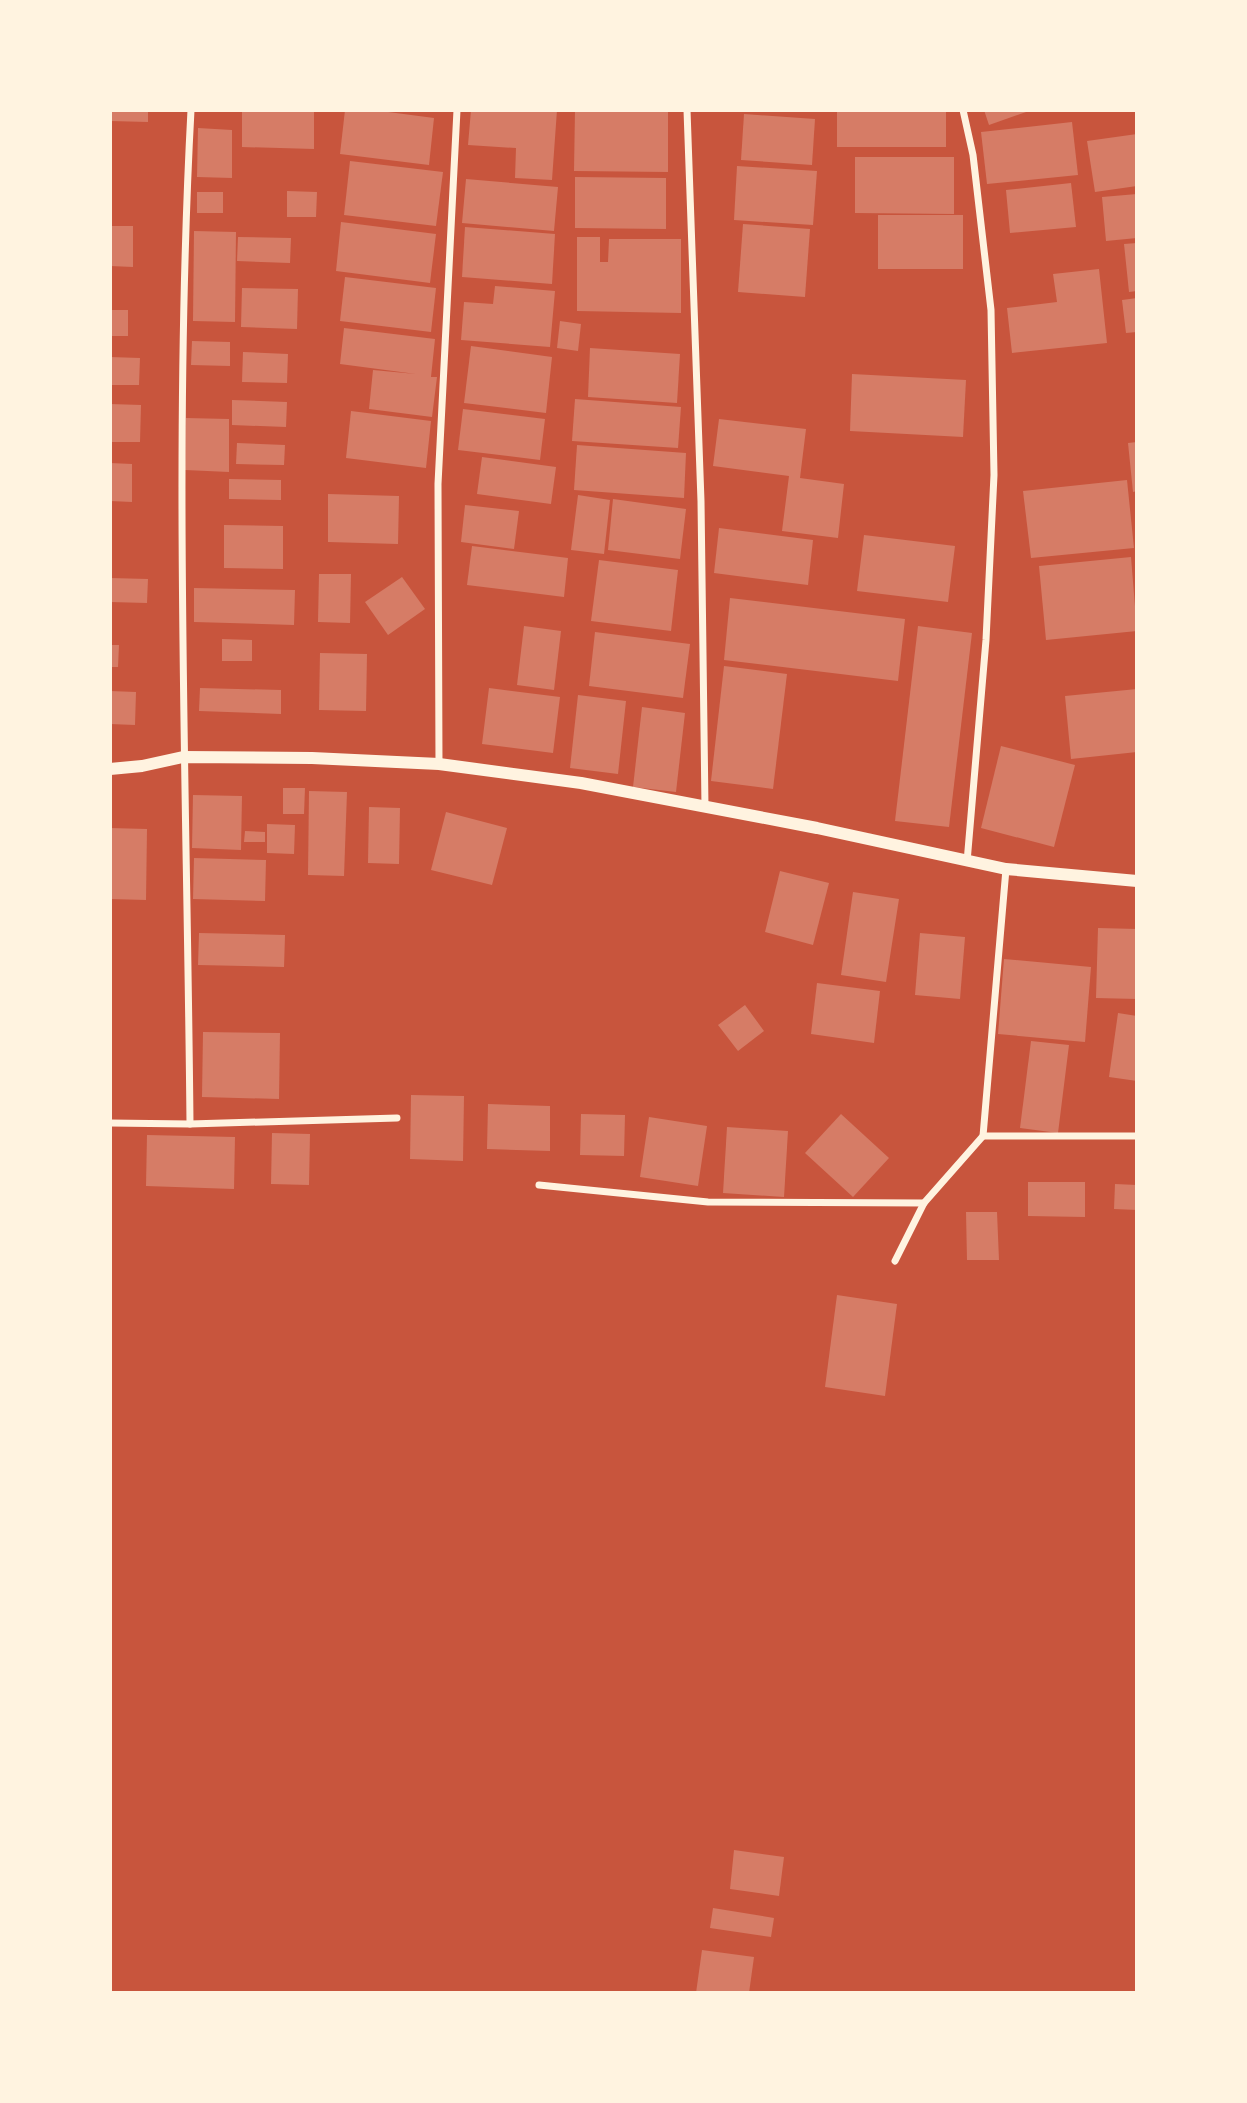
<svg xmlns="http://www.w3.org/2000/svg" width="1247" height="2103" font-family="'Times New Roman',serif">
<style>
.building{fill:#d67c66}
.lines{fill:none;stroke-linecap:round;stroke-linejoin:round}
.minor{stroke:#fff3e0;stroke-width:7}
.tertiary{stroke:#fff3e0;stroke-width:12}
</style>
<rect width="100%" height="100%" fill="#c8553d"/>
<g class="building">
<path d="M110,110H148V122L110,121Z"/>
<path d="M242,110H314V149L242,147Z"/>
<path d="M345,110H373L434,118L429,165L340,154Z"/>
<path d="M471,110H557L552,180L515,178L516,148L468,145Z"/>
<path d="M575,110H668V172L574,171Z"/>
<rect x="837" y="110" width="109" height="37"/>
<path d="M984,110H1029V111L989,125Z"/>
<path d="M744,114L815,119L812,165L741,160Z"/>
<path d="M1072,122L1078,175L987,184L981,132Z"/>
<path d="M198,128L232,130V178L197,177Z"/>
<path d="M1137,134V186L1095,192L1087,141Z"/>
<path d="M855,157H954V214L855,213Z"/>
<path d="M350,161L443,172L436,226L344,215Z"/>
<path d="M737,166L817,171L813,225L734,220Z"/>
<path d="M575,177L666,178V229L575,228Z"/>
<path d="M466,179L558,187L554,231L462,223Z"/>
<path d="M1071,183L1076,227L1010,233L1006,190Z"/>
<path d="M287,191L317,192L316,217H287Z"/>
<rect x="197" y="192" width="26" height="21"/>
<path d="M1137,194V238L1106,241L1102,197Z"/>
<rect x="878" y="215" width="85" height="54"/>
<path d="M341,222L436,234L430,283L336,271Z"/>
<path d="M743,224L810,229L805,297L738,292Z"/>
<path d="M110,226H133V267L110,266Z"/>
<path d="M465,227L555,234L552,284L462,277Z"/>
<path d="M194,231L236,232L235,322L193,321Z"/>
<path d="M238,237L291,238L290,263L237,261Z"/>
<path d="M577,237H600V262H608L609,239H681V313L577,311Z"/>
<path d="M1137,243V291L1129,292L1124,244Z"/>
<path d="M1099,269L1107,343L1012,353L1007,308L1057,302L1053,274Z"/>
<path d="M345,277L436,288L431,332L340,321Z"/>
<path d="M495,286L555,291L550,347L461,340L464,302L493,304Z"/>
<path d="M242,288L298,289L297,329L241,327Z"/>
<path d="M1137,298V332L1126,333L1122,300Z"/>
<rect x="110" y="310" width="18" height="26"/>
<path d="M560,321L581,324L578,351L557,348Z"/>
<path d="M344,328L435,339L431,377H437L432,417L369,409L373,370L416,374L340,364Z"/>
<path d="M192,341L230,342V366L191,365Z"/>
<path d="M471,346L552,357L546,413L464,403Z"/>
<path d="M590,348L680,354L677,403L588,397Z"/>
<path d="M243,352L288,354L287,383L242,382Z"/>
<path d="M110,357L140,358L139,385H110Z"/>
<path d="M852,374L966,380L963,437L850,431Z"/>
<path d="M575,399L681,407L678,448L572,441Z"/>
<path d="M232,400L287,402L286,427L232,425Z"/>
<path d="M110,404L141,405L140,442H110Z"/>
<path d="M463,409L545,419L540,460L458,450Z"/>
<path d="M351,411L431,421L426,468L346,458Z"/>
<path d="M186,418L229,419V472L185,470Z"/>
<path d="M719,419L806,429L800,478L844,484L838,538L782,531L789,476L713,466Z"/>
<path d="M1137,442V491L1133,492L1128,443Z"/>
<path d="M237,443L285,445L284,465L236,464Z"/>
<path d="M577,445L686,453L684,498L574,490Z"/>
<path d="M482,457L556,467L551,504L477,494Z"/>
<path d="M110,463L132,464V502L110,501Z"/>
<path d="M229,479L281,480V500L229,499Z"/>
<path d="M1127,480L1134,548L1031,558L1023,491Z"/>
<path d="M328,494L399,496L398,544L328,542Z"/>
<path d="M578,495L610,500L604,554L571,550Z"/>
<path d="M613,499L686,509L680,559L608,550Z"/>
<path d="M465,505L519,511L514,549L461,542Z"/>
<path d="M224,525L283,526V569L224,568Z"/>
<path d="M719,528L813,540L808,585L714,573Z"/>
<path d="M864,535L955,546L948,602L857,591Z"/>
<path d="M472,546L568,558L564,597L467,585Z"/>
<path d="M1131,557L1137,631L1046,640L1039,566Z"/>
<path d="M599,560L678,570L671,631L591,621Z"/>
<path d="M319,574H351L350,623L318,622Z"/>
<path d="M402,577L425,609L388,635L365,602Z"/>
<path d="M110,578L148,579L147,603L110,602Z"/>
<path d="M194,588L295,590L294,625L194,622Z"/>
<path d="M730,598L905,619L898,681L724,660Z"/>
<path d="M524,626L561,631L554,690L517,685Z"/>
<path d="M918,626L972,633L949,827L895,821Z"/>
<path d="M595,632L690,644L683,698L589,686Z"/>
<path d="M222,639L252,640V661H222Z"/>
<path d="M110,645H119L118,667H110Z"/>
<path d="M320,653L367,654L366,711L319,710Z"/>
<path d="M724,666L787,674L773,789L711,781Z"/>
<path d="M200,688L281,690V714L199,711Z"/>
<path d="M489,688L560,697L553,753L482,744Z"/>
<path d="M1137,689V752L1071,759L1065,696Z"/>
<path d="M110,691L136,692L135,725L110,724Z"/>
<path d="M578,695L626,701L618,774L570,768Z"/>
<path d="M642,707L685,713L676,792L633,787Z"/>
<path d="M1001,746L1075,765L1054,847L981,828Z"/>
<path d="M283,788H305L304,814H283Z"/>
<path d="M309,791L347,792L344,876L308,875Z"/>
<path d="M193,795L242,796L241,850L192,848Z"/>
<path d="M369,807L400,808L399,864L368,863Z"/>
<path d="M446,812L507,828L492,885L431,870Z"/>
<path d="M267,824L295,825L294,854L267,853Z"/>
<path d="M110,828L147,829L146,900L110,899Z"/>
<path d="M245,831L265,832V842H244Z"/>
<path d="M194,858L266,860L265,901L193,899Z"/>
<path d="M780,871L829,883L813,945L765,932Z"/>
<path d="M853,892L899,899L886,982L841,975Z"/>
<path d="M1098,928L1137,929V999L1096,998Z"/>
<path d="M199,933L285,935L284,967L198,965Z"/>
<path d="M920,933L965,937L960,999L915,995Z"/>
<path d="M1004,959L1091,967L1085,1042L998,1034Z"/>
<path d="M817,983L880,991L874,1043L811,1034Z"/>
<path d="M745,1005L764,1031L738,1051L718,1025Z"/>
<path d="M1118,1013L1137,1016V1081L1109,1077Z"/>
<path d="M203,1032L280,1033L279,1099L202,1097Z"/>
<path d="M1031,1041L1069,1045L1058,1133L1020,1128Z"/>
<path d="M411,1095L464,1096L463,1161L410,1159Z"/>
<path d="M488,1104L550,1106V1151L487,1149Z"/>
<path d="M581,1114L625,1115L624,1156L580,1155Z"/>
<path d="M841,1114L889,1158L853,1197L805,1153Z"/>
<path d="M649,1117L707,1126L698,1186L640,1177Z"/>
<path d="M727,1127L788,1131L784,1197L723,1193Z"/>
<path d="M272,1133L310,1134L309,1185L271,1184Z"/>
<path d="M147,1135L235,1137L234,1189L146,1186Z"/>
<path d="M1028,1182H1085V1217L1028,1216Z"/>
<path d="M1115,1184L1137,1185V1210L1114,1209Z"/>
<path d="M966,1212H997L999,1260H967Z"/>
<path d="M837,1295L897,1304L885,1396L825,1387Z"/>
<path d="M734,1850L784,1857L779,1896L730,1889Z"/>
<path d="M713,1908L774,1918L771,1937L710,1928Z"/>
<path d="M702,1950L754,1957L749,1993H696Z"/>
</g>
<g class="lines">
<g class="minor">
<path d="M687,110L701,501L705,807"/>
<path d="M963,110L973,155L991,310L994,475L986,640L967,862"/>
<path d="M439,764L438,484L457,110"/>
<path d="M110,1123L190,1124L397,1118"/>
<path d="M190,1124C187,786 173,448 191,110"/>
<path d="M983,1136H1137"/>
<path d="M539,1185L708,1202L924,1203"/>
<path d="M895,1261L924,1203L983,1136L1006,869"/>
</g>
<path class="tertiary" d="M110,769L142,766L183,757L312,758L439,764L581,783L817,828L1006,869L1137,881"/>
</g>
<rect width="1247" height="2103" fill="none" stroke="#fff3e0" stroke-width="224"/>
</svg>
